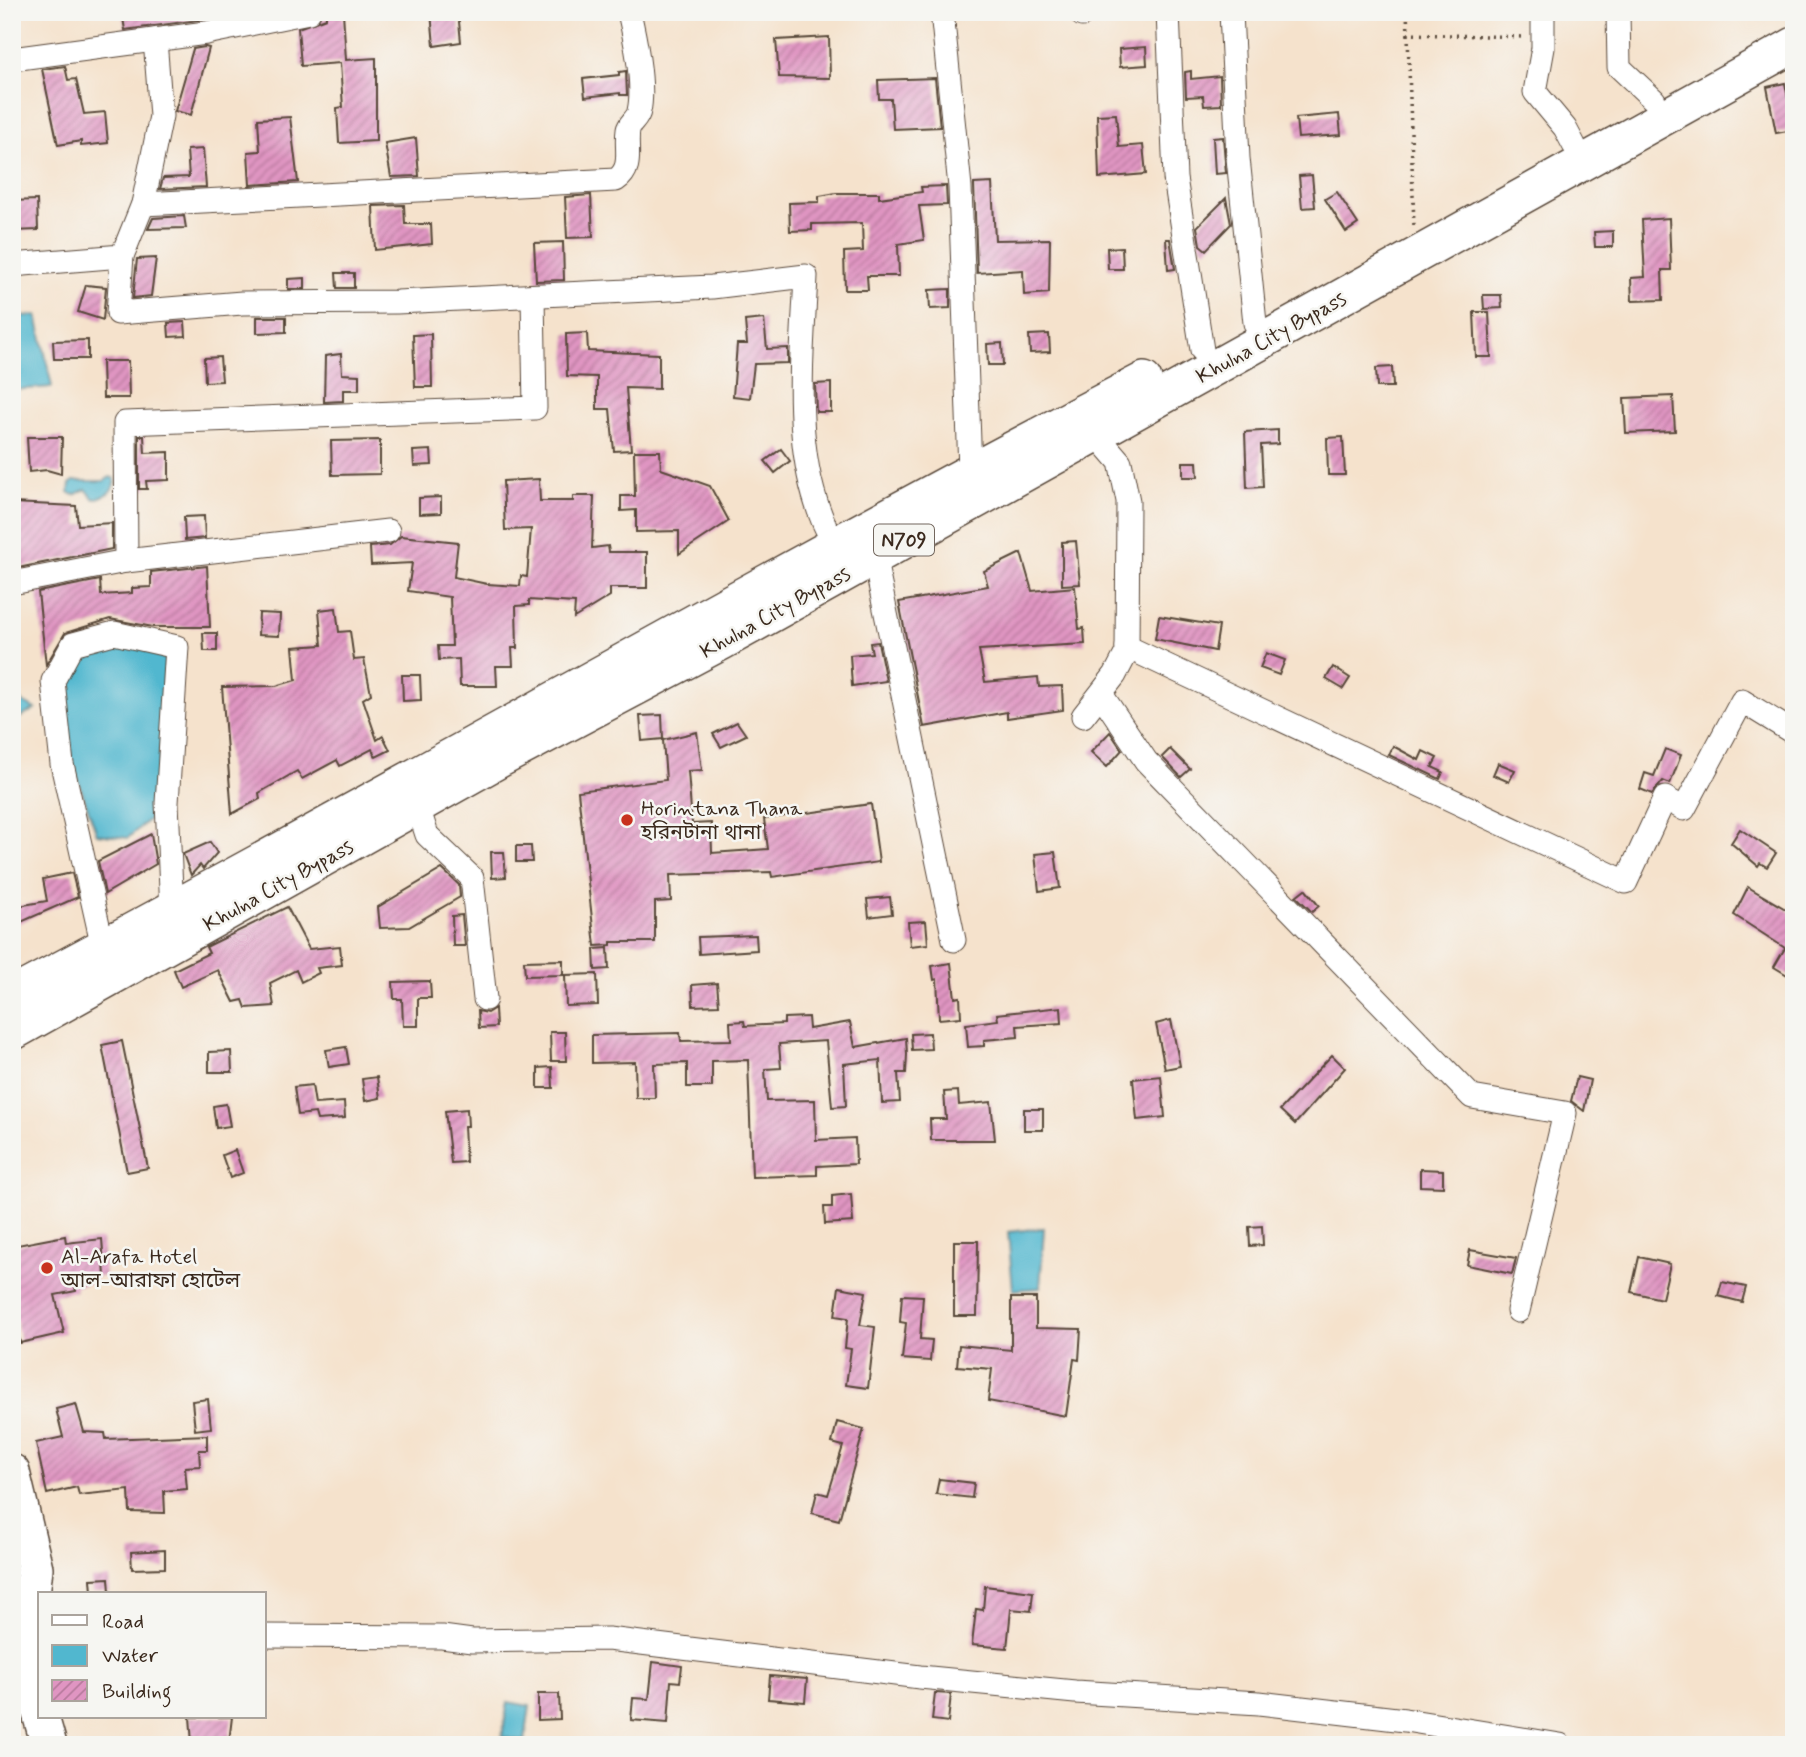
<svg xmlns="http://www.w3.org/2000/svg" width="1806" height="1757" font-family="Mynerve,'Noto Sans Bengali',sans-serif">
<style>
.water{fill:#51b7cf;stroke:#467076;stroke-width:2}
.building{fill:url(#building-hatch)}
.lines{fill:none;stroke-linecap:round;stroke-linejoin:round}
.minor-casing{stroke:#574638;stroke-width:25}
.highway-casing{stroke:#574638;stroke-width:38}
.path{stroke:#574638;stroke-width:3.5;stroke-dasharray:2 5;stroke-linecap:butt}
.minor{stroke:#fff;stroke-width:23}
.highway{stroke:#fff;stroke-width:35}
.poi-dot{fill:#c8321e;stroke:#f6f6f2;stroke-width:2.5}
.labels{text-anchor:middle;stroke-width:5;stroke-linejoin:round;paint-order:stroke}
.shield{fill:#f6f6f2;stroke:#73675e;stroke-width:2}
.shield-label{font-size:19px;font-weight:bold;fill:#3b2a1e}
.street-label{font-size:21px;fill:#3b2a1e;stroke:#f6f6f2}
.poi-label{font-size:21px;fill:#3b2a1e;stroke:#f6f6f2;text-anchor:start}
</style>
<defs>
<pattern id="building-hatch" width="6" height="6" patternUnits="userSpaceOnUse" patternTransform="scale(1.75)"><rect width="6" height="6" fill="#e095c2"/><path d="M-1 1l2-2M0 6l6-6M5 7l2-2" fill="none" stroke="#b77a9d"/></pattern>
</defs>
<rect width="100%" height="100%" fill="#f6f6f2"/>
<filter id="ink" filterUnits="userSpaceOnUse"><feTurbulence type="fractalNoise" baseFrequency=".0143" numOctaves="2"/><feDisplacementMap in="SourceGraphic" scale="14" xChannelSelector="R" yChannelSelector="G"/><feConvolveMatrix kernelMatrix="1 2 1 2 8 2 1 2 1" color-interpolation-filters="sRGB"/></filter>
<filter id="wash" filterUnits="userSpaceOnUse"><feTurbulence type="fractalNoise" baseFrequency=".00686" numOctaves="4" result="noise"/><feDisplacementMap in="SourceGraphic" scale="28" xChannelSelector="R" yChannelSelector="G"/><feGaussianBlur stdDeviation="1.57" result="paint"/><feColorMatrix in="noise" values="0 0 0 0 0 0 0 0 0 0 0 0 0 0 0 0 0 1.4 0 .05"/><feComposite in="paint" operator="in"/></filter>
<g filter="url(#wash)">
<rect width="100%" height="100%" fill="#f5e2cc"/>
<g class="water">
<path d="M37,315L52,387L12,390V317Z"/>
<path d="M110,477L115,479C114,492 106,496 94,499L86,489L74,495L69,492L70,484L74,481H104Z"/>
<path d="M106,642L142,647L166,659L157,812L128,838L97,834L71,760L64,682L83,653Z"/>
<path d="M12,696L35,709L12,722Z"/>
<path d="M1044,1228L1040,1288L1013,1290L1008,1232Z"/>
<path d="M508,1702L530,1706L525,1741L502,1737Z"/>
</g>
<g id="blocks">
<g class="building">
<path d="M122,12H206V19L125,30Z"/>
<path d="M326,12H343L346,60L376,58V141L339,143L337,108L343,107L340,63L301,66L298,28L326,18Z"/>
<path d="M431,12H458L461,42L434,46Z"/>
<path d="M829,37L830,78L779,77L776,40Z"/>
<path d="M205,47L209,48L191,115L175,111L193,49Z"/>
<path d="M1146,47L1147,65L1120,67L1119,49Z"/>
<path d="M65,66L68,80L76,79L84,114L105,112L108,143L81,146V141L58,145L42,69Z"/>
<path d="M626,71L627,95H620V93L585,97L583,79L619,75V72Z"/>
<path d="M1191,71V79L1220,76L1221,105L1204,106L1203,96L1186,97L1185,72Z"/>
<path d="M935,78L940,127L893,129L891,99H879L878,80Z"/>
<path d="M1785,83L1794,130L1776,133L1767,87Z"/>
<path d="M1116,114L1119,147L1143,145L1146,174L1099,178L1097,115Z"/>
<path d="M1339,114L1341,135L1298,138L1296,118Z"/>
<path d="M290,117L298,182L250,185L248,152L260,151L258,119Z"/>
<path d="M1223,137L1226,173L1215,174L1213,138Z"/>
<path d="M416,138L419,176L391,177L385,143Z"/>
<path d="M203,149L206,187L160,189L163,178L189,177L187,150Z"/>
<path d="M1312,175L1315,207L1302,208L1299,176Z"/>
<path d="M992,183L995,240L1050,239L1049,293L1024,295L1023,270L977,273L974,184Z"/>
<path d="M946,186L947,205L919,206L924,240L898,244L899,276H867L868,290H845L844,252L863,251L862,223L812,224V230L790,231L789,203L819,202V196L836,193H879V198L922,192L921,187Z"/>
<path d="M1337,192L1358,224L1346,232L1325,199Z"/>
<path d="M591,195L593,237L567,238L565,197Z"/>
<path d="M1226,198L1231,224L1206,250L1200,245L1197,227Z"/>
<path d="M37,200L38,230L13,231L12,201Z"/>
<path d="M404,205L405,224H431L432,244L375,250L373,206Z"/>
<path d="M184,216L186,228L148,229L153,218Z"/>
<path d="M1669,218L1671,270H1662L1663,300L1632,301L1631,278L1645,277L1642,220Z"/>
<path d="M1613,231V247H1595L1594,232Z"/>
<path d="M1166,239H1170L1175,269L1168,270Z"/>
<path d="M563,242L564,280L536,281L534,243Z"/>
<path d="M1122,247L1123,269H1108L1107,248Z"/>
<path d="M156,258L151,296L133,298L137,259Z"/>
<path d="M336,273H354V288H337Z"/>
<path d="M305,278V289H288V279Z"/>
<path d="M86,285L106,287L103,320L78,312Z"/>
<path d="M950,289V308L930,309L929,290Z"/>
<path d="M1483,295H1501L1502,308L1484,309Z"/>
<path d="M1474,312H1489L1491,357H1476Z"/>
<path d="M257,317H286V332L257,333Z"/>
<path d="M764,319L767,349L788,348V363L754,364L750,398L733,396L737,344H747L745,321Z"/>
<path d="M185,322L186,336L169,337L168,323Z"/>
<path d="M587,333L588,351L659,354V389L626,388L631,450L614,451L610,409H597V377L567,376L566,334Z"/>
<path d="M431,334L432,387H415L413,335Z"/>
<path d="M1049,334L1050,352L1030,353L1029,335Z"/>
<path d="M88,340V359H54L53,341Z"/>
<path d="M1002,343L1003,365H988L987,344Z"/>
<path d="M341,354L342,374L359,375V390H343V401L324,402L325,356Z"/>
<path d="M220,357L222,381L205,382L204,358Z"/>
<path d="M102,361H128L129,398H103Z"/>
<path d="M1392,367L1393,387H1377L1376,368Z"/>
<path d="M831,383V412H816L815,384Z"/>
<path d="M1673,396L1675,431L1626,433L1624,398Z"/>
<path d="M1278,430V444L1261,445L1263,487L1247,488L1245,432Z"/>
<path d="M139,436H144L145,453L169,452V480L146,481L147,489H139Z"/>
<path d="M27,437H62L61,474L47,470L29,472Z"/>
<path d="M1343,437L1345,475H1328L1327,438Z"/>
<path d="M380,440V474L332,475L331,441Z"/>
<path d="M781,449L790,461L775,473L765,461Z"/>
<path d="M431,450L432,465L414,466L413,451Z"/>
<path d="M634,451H660L661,469L710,486L729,521L679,554V531L636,532V510L621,511V496H635Z"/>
<path d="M1183,462H1197L1198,477H1183Z"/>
<path d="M539,479L540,501H573V496H594L592,548L608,546L609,552H647V588H610V596L574,618L575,603L529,600V605L516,606L517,648H512L513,666H496L497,686H460L459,659L439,660L438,646H452L450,597L408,591L412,563L371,565L370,547L390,545L401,536L458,542L454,577L487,584L520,586L521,576L527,577L531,529L505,530L503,481Z"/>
<path d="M441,497V513L419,514V498Z"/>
<path d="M12,503L76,506L78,525L112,523V549L13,569Z"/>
<path d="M204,516L205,538L185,540L184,517Z"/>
<path d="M1076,541L1080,584L1062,585V542Z"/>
<path d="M1021,553L1032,591L1075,587L1079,629L1084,628L1085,644L979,650L985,682L1038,677L1039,687L1062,686L1063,710L1007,718V712L924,727L899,602L988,586L984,571Z"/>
<path d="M207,566L210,627H153L110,619L65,633L46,665L38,592L100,580L101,595L132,593V588L151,587V572Z"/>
<path d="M336,608L339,632L350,631L354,660L364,659L371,694L363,699L377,740L383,736L390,750L376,757L372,749L340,766L337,760L302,779L297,771L259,793L260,799L232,814L222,687L276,686L296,680L293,647L322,645L319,610Z"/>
<path d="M259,613L280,614L279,636L258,635Z"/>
<path d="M1159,616L1219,626L1215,651L1155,639Z"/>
<path d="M203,633H217V651H204Z"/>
<path d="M878,642L886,681L852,686L850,655L872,653L870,643Z"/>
<path d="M1266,653L1285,660L1279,675L1260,668Z"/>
<path d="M1333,667L1350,678L1343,689L1326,679Z"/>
<path d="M402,675H420L421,700L403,701Z"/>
<path d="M662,715L663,739L642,741L640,716Z"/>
<path d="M737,722L746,735L721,747L713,734Z"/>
<path d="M697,732L702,770L688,771L692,824L711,823L712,853L768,849L764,819L871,804L879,862L772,877L771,872L670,875L671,901L655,902V942H611V945L595,946L578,791L666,780L663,740Z"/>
<path d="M1110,732L1122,750L1107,767L1091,752Z"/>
<path d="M1393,746L1419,760L1423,751L1437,758L1432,767L1443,772L1440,779L1389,755Z"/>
<path d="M1170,749L1190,769L1181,777L1162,757Z"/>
<path d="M1665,749L1681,755L1670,784L1663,781L1652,794L1640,789L1645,773L1654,776Z"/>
<path d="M1498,763L1515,770L1509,782L1493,775Z"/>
<path d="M1740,829L1776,853L1767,867L1760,863L1758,866L1731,843Z"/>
<path d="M151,834L156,864L105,894L98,861Z"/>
<path d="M210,842L217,853L203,869L200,865L191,875L183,854Z"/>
<path d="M516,846H531L532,862H516Z"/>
<path d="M491,852H504L506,877L492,878Z"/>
<path d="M1055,852L1060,888L1039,891L1035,854Z"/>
<path d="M442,869L459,885L460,897L409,927L380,928L378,907Z"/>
<path d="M72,873L78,897L12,926V907L47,901L43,879Z"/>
<path d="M1748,887L1794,914V979L1774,967L1785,948L1734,915Z"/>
<path d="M1305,889L1319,906L1312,912L1296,896Z"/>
<path d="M890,897L892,914L869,917L867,899Z"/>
<path d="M287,907L309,949L340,946L342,965L317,968L319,973L301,982L296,970L270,983L274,1006L246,1008L243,1000L234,1002L218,970L181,987L174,970L209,953L206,947Z"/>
<path d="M462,915L465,946H453L452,916Z"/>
<path d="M926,921L928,944L910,946L908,922Z"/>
<path d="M756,935L757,950L699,954L698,937Z"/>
<path d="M608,948L609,969L595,970L594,949Z"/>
<path d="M563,960V975L525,976L524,961Z"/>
<path d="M951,963L955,998L960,997L961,1017L939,1019L937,979L934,980L932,966Z"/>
<path d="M597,974L598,1005L566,1006L565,975Z"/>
<path d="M430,981L431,998H418V1026H403L402,999H394L393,982Z"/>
<path d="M717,983L719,1005L693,1006L692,985Z"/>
<path d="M1061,1007L1062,1023L1017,1026L1018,1037L984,1040V1046L968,1047L966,1024L998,1020L997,1014Z"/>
<path d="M495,1008L496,1027L479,1028L478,1011L487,1013Z"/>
<path d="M808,1017L809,1029L850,1022L855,1047L906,1038L907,1054L906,1073H898L900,1102L882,1103L880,1060L844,1064L846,1106L832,1107L826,1041L779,1044L781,1068L765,1069L767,1101L815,1100L816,1140L855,1138L856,1164L817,1166V1175L752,1177L748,1060L712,1061V1087H687V1063L654,1064L655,1098H636L635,1062L592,1063V1035L680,1033L681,1041L731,1040L730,1022L744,1021L745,1026L784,1024V1018Z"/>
<path d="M1171,1020L1180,1066L1165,1069L1156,1024Z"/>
<path d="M550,1032H565L566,1061H551Z"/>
<path d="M930,1033L931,1049L912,1050L911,1034Z"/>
<path d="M122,1041L148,1168L127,1172L102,1045Z"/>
<path d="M346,1047L349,1064L329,1067L326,1050Z"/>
<path d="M231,1051L232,1072H209V1052Z"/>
<path d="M1332,1055L1345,1068L1295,1124L1280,1110Z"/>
<path d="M552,1067L553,1088H538V1068Z"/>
<path d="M1161,1076L1165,1117L1137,1120L1133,1079Z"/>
<path d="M377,1077L380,1098L365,1101L362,1079Z"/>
<path d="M1577,1077L1590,1080L1584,1111L1571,1101Z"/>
<path d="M312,1085L315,1104L344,1102L345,1118L317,1120L315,1113L298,1115L294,1087Z"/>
<path d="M958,1091L959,1105L991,1102L995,1140H931L930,1119H946L944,1092Z"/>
<path d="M226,1104L230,1126L216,1128L213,1106Z"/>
<path d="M467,1109L468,1126H464L466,1162L451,1163L445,1111Z"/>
<rect x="1024" y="1109" width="19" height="21"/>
<path d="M235,1150L243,1173L230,1178L222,1155Z"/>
<path d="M1420,1169L1443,1170V1187L1420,1186Z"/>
<path d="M851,1194L853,1222L825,1224L824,1207H832V1196Z"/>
<path d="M1262,1226L1263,1245L1250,1246L1249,1227Z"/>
<path d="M65,1236L66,1243L102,1239L105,1276L92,1278L93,1283L75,1286L76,1291L55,1295L64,1333L20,1343L12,1294V1246Z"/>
<path d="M954,1241H978L977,1316H954Z"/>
<path d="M1470,1250L1516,1258L1512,1274L1467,1265Z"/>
<path d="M1639,1257L1670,1264L1662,1299L1631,1292Z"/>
<path d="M1722,1282L1746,1287L1742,1302L1718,1296Z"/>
<path d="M839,1287L866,1292L860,1325L875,1327L868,1388L846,1385L851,1349L845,1348L848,1318L835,1316Z"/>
<path d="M902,1295L923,1296L920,1339L932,1340L930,1361L902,1359L906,1323L900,1322Z"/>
<path d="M1011,1298H1036V1328L1081,1329L1079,1360L1074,1359L1066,1416L988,1401L992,1369L957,1366L959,1345L1011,1350Z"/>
<path d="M208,1399L211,1428L195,1430L192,1401Z"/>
<path d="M76,1404L84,1432L105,1433L106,1439L207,1435V1450H199L200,1466L185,1467L187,1489L164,1491L165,1513L130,1512L129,1490L79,1495L77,1487L47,1494L36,1443L63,1437L56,1409Z"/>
<path d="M837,1422L864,1429L839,1520L812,1513L817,1492L828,1495L843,1446L832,1443Z"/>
<path d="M939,1479L974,1483L972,1498L936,1494Z"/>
<path d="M165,1550V1568L132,1569L131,1552Z"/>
<path d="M109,1578L110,1592H92L91,1579Z"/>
<path d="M985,1586L1033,1592L1031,1611L1011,1609L1007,1648L972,1645L976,1609L983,1610Z"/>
<path d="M653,1662L682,1666L680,1682L671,1681L668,1723L631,1720L633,1698L649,1699Z"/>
<path d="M770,1676L807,1679L805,1702L768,1699Z"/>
<path d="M935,1693L951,1694L948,1722L932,1720Z"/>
<path d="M538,1694H559L560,1719L538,1720Z"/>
<path d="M190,1717H232L229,1742L192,1743Z"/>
</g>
</g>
</g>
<g filter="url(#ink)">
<use href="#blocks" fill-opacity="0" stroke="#574638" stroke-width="2"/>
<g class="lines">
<defs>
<g id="minor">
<path d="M942,12L960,187L970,470"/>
<path d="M1168,12L1175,178L1202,350"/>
<path d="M1231,12L1238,158L1255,323"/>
<path d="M1543,12V48L1535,92L1565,128L1574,145"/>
<path d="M1618,12L1619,67L1654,100"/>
<path d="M1082,15V12"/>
<path d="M12,59L206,33L309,12"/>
<path d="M143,204L616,180C634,168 625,149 628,130C629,123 638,119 639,111C645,85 635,38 629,12"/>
<path d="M122,256L118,313L242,303L397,302L712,287L806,276C802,363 789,467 835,545"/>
<path d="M12,265L122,256L143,204L161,116L155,40"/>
<path d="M874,556L954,940"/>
<path d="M126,561L388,531"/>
<path d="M12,583L126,561L125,423L535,408L533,296"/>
<path d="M1127,647L1626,882L1665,798L1684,809L1742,701L1794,733"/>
<path d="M1101,694L1146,761L1472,1097L1565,1113L1518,1311"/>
<path d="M1083,716L1115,675L1127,652L1128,501L1120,462L1096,434"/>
<path d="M418,807L427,835L472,878L485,999"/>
<path d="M103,947L62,764L53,681L73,644L114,633L177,647L167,803L172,911"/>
<path d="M264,1636L442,1637L472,1641L608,1639L920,1677L1075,1692L1259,1703L1405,1720L1560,1745"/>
</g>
<g id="highway">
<path d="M12,995C392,794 763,578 1144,380"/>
<path d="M12,1033L501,759L722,642L1794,45"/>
<path d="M12,1472L35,1568L25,1657"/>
<path d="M18,1635L40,1713"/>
<path d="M41,1717L49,1745"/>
</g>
</defs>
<use href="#minor" class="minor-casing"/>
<use href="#highway" class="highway-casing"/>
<g class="path">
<path d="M1407,12L1408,34L1525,37"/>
<path d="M1408,34L1414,228"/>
</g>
<use href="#minor" class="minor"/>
<use href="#highway" class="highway"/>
</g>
</g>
<g class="poi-dot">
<circle cx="627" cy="820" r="7"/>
<circle cx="47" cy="1268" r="7"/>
</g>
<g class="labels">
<rect class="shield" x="874" y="524.5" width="60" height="31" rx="5"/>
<g class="shield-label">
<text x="904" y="547">N709</text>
</g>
<g class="street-label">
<text transform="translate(1271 337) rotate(-29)" y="7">Khulna City Bypass</text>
<text transform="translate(775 612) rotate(-29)" y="7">Khulna City Bypass</text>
<text transform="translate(278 885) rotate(-29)" y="7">Khulna City Bypass</text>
</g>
<g class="poi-label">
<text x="641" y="815">Horintana Thana<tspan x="641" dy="24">হরিনটানা থানা</tspan></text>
<text x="61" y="1263">Al-Arafa Hotel<tspan x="61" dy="24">আল-আরাফা হোটেল</tspan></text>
</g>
</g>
<rect width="1806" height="1757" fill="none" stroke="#f6f6f2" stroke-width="42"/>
<rect x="38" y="1592" width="228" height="126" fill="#f6f6f2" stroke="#aba49d" stroke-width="2"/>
<rect x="52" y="1615" width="35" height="10" fill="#ffffff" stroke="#aba49d" stroke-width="2"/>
<text x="102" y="1628" font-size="21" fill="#3b2a1e">Road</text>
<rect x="52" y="1645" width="35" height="21" fill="#51b7cf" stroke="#aba49d" stroke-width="2"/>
<text x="102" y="1662" font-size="21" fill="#3b2a1e">Water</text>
<rect x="52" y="1680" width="35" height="21" fill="url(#building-hatch)" stroke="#aba49d" stroke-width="2"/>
<text x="102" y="1698" font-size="21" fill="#3b2a1e">Building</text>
</svg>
